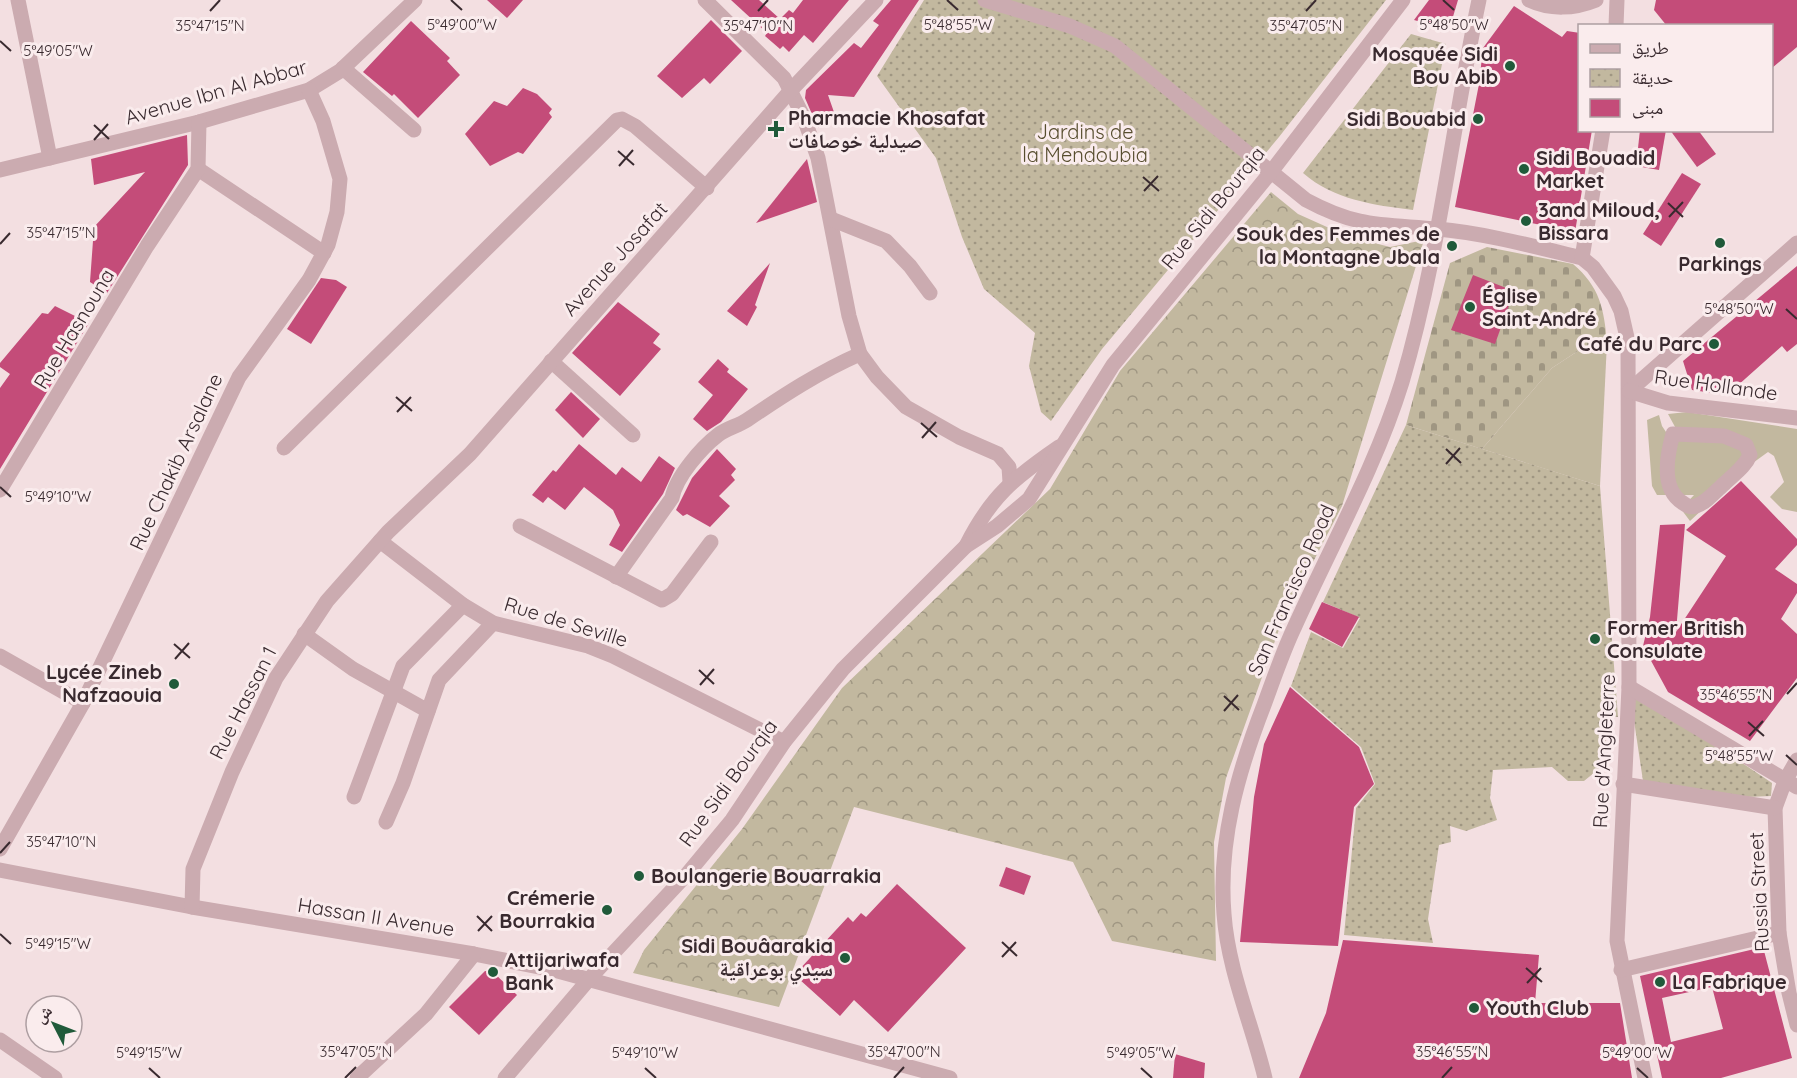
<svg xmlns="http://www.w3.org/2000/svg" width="1797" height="1078" font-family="Quicksand,'Noto Naskh Arabic',sans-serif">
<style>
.grass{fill:#c2b89f}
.forest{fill:url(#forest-crowns)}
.cemetery{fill:url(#cemetery-stones)}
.park{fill:url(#park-dots)}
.building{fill:#c44c79;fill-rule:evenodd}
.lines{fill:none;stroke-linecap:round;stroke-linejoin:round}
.minor{stroke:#cbabb0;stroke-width:15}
.ticks{fill:none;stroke:#392a2f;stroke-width:2}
.poi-dot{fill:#205a3a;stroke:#faeced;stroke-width:2}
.labels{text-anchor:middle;stroke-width:6;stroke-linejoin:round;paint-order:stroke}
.poi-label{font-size:20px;font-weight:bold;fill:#392a2f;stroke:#faeced;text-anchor:start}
.street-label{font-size:20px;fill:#392a2f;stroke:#faeced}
.park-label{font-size:20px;fill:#574d2e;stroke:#faeced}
.ticks-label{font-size:15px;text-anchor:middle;fill:#392a2f;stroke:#faeced;stroke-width:6;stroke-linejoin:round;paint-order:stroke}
</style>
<defs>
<pattern id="forest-crowns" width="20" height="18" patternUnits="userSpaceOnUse" patternTransform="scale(1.5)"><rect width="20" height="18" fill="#c2b89f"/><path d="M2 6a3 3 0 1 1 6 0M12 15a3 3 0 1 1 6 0" fill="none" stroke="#9f9682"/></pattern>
<pattern id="cemetery-stones" width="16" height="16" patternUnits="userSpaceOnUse" patternTransform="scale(1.5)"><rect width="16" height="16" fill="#c2b89f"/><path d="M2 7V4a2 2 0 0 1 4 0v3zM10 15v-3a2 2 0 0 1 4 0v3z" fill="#9f9682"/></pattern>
<pattern id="park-dots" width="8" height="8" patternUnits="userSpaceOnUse" patternTransform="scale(1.5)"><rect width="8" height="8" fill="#c2b89f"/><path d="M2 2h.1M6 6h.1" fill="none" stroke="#9f9682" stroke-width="1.8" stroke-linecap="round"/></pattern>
</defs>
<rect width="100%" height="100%" fill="#f3dfe1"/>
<g class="grass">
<path d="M1607,342L1600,486L1482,449L1552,368L1584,347Z"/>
<path d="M1687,412L1797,429V512L1782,509L1770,497L1784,482L1774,456L1768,452L1750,465L1690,521L1681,509L1694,495H1657L1652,486L1647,420L1659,415L1662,426L1672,441L1680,436L1668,414Z"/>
</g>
<path class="forest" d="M1271,192L1298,214L1347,236L1390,247L1424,240L1342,506L1281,624L1226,778L1214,842L1216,961L1112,941L1073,862L854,807L779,1007L633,973L644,950L742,829L842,688L1050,489L1120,371Z"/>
<path class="cemetery" d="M1487,247L1573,264C1600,287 1604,309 1607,342L1584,347L1552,368L1482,449L1406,425L1450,263Z"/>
<g class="park">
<path d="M924,0H1386L1279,137L1102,349L1051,421L1041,412L1029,366L1035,333L984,289L962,237L936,158L877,76Z"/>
<path d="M1411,34L1446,44L1413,210C1374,205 1334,200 1303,173Z"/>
<path d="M1406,425L1600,486L1618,717L1600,715L1610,760L1584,781H1568L1552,767L1493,770L1490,798L1497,820L1466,831L1450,826L1451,842L1439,845L1428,919L1433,943L1344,935L1356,808L1375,784L1361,747L1291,686L1311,632L1343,648L1360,618L1323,602Z"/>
<path d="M1629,687L1772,783L1771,796L1747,797L1643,781Z"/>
</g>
<g class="building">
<path d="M487,0H523L507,18Z"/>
<path d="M731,0H759L780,19L789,10L793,13L803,0H849L813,43L804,35L789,52L783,46L780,49L765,36L767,33Z"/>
<path d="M891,0H919L854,97L828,95L835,115L818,128L805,98L806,90L854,43L861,48L879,25L873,21Z"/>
<path d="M1429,0H1458L1449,30L1414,20Z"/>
<path d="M1656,0H1797V47L1772,68V26H1667L1654,10Z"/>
<path d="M1514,6L1562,37L1567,31L1580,33V130H1592L1575,232L1455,207L1479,84L1483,48Z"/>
<path d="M711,20L742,51L710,84L704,78L682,98L657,76Z"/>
<path d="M411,21L450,58L447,61L460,75L418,118L394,94L392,96L363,72Z"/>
<path d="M523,88L537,94L552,109L549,113L552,117L523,154L518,152L490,166L465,134L494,101L507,106Z"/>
<path d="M1640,130H1666L1659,170L1636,166Z"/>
<path d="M1670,130H1698L1716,154L1697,167Z"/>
<path d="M187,135L188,165L107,293L90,282L94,227L145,172L94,185L91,159Z"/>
<path d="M807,159L817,202L756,223Z"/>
<path d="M1682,173L1701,184L1661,246L1643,234Z"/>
<path d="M770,263L755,305L757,307L747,326L727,311Z"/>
<path d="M1797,266V344L1787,352L1782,346L1727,395L1692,390L1683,361Z"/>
<path d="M1473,275L1514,291L1495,344L1451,330Z"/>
<path d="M321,278L336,280L347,287L311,344L287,329Z"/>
<path d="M618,302L660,334L653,343L661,349L620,396L572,353Z"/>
<path d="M55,306L89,323L0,469V388L10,374L0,367V363L42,313L48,314Z"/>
<path d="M718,359L729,369L727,372L748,389L721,422L707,431L693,419L713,395L698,382Z"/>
<path d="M571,392L600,419L583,438L555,410Z"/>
<path d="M579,444L616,475L622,467L641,482L659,456L675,468L663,494L622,552L609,545L620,525L613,510L584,487L565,510L548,497L543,503L532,495L553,470L556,472Z"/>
<path d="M717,449L736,469L731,475L735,480L719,496L730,506L710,527L687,514L683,516L676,510L692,478Z"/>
<path d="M1741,481L1797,539V545L1775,569L1797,584V593L1781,619L1797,634V678L1750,741L1668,692L1643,646L1650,617L1660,525L1685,524L1676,632L1726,556L1686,530Z"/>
<path d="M1322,602L1359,617L1342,647L1309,629Z"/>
<path d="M1290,687L1359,747L1374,784L1354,807L1338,946L1240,942L1254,797L1264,744Z"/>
<path d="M1006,867L1031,876L1024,895L999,886Z"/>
<path d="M897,884L966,948L888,1032L854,1000L840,1016L799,979L802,977L797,972L848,917L853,922L861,913L866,917Z"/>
<path d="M1343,940L1539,955L1535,1003H1620L1632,1078H1299L1326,1013Z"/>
<path d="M1763,947L1792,1058L1721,1078H1662L1640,976ZM1712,987L1723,1029L1671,1042L1662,998Z"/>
<path d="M485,971L493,972L517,995L479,1035L449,1007Z"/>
<path d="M1175,1054L1205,1063L1204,1078H1173Z"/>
</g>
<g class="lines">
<g class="minor">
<path d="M18,0L50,158"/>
<path d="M705,0L784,78L804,118L818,158L849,316L860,354L877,377L906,407L959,437L998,454L1009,467L1010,482"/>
<path d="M985,0L1070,26L1115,46L1306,200C1358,228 1382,224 1438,229C1484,233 1536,247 1582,258L1593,267L1614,296L1621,311L1628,342L1629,687L1617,941L1645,1078"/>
<path d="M1529,0C1550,10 1574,9 1596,0"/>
<path d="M1616,26L1617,0"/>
<path d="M343,68L414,130"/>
<path d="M198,169L324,253"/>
<path d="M0,170L199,122L309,90L340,71L415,0"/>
<path d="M831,219L886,241L910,266L930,293"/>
<path d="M1582,258L1603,130"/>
<path d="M551,361L633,435"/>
<path d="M1629,391L1797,243"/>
<path d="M1629,391L1668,403L1797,418"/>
<path d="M1673,434L1724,436L1746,445L1750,455C1745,467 1734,474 1725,483C1717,490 1706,503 1696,506C1691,508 1687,506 1683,503C1660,489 1667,455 1673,434Z"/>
<path d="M284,448L617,120L622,119L635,126L707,188"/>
<path d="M0,490L147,246L198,169L199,122"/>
<path d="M520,526L662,600L672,594L711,542"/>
<path d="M380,541L463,605L493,623L588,646L613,656L784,742"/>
<path d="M966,546C991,496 1014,478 1059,447"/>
<path d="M616,577L672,498C676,477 701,448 718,435C727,428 738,426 747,420C784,395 819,372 860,354"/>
<path d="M304,634L353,669L428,711"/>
<path d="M0,656L83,703"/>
<path d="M1629,687L1797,787"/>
<path d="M1797,760L1785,781L1775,808L1779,933L1789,993L1797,1025"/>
<path d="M1623,784L1775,808"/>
<path d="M354,797L403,666L463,605"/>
<path d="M386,822L403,783L439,680L493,623"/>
<path d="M0,849L83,703L239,377L309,280L328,245L337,212L340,179L323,121L309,90"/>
<path d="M0,870L192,907L474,954L554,970L950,1078"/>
<path d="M192,907L193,869L232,772L276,678L327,601L388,532L470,454L792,89L876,0"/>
<path d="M1621,970L1779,933"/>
<path d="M0,1040L55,1078"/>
<path d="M357,1078L426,1014L474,954"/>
<path d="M505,1078L590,978L688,873L732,820L784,742L843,669L966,546L997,526L1029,499L1113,365L1271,172L1403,0"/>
<path d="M1265,1078C1252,1024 1228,970 1224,914C1218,841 1238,772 1264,705C1274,678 1283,651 1295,626C1331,546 1376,466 1402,382C1439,257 1452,127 1479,0"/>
</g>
</g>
<path class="ticks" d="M451,0L462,10M947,0L958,10M1443,0L1454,10M210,11L220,0M758,11L768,0M1306,11L1316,0M0,41L11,51M94,125L109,139M94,140L108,124M618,151L634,165M619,166L633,150M1143,177L1159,191M1144,191L1158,176M1668,203L1683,217M1669,217L1683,202M0,244L10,233M1786,309L1797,319M396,397L412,411M397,412L411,397M921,423L937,437M922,438L936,422M1446,449L1461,463M1446,464L1460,448M0,487L11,497M174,644L190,658M175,659L189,643M699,670L714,684M700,685L714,669M1787,694L1797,683M1224,696L1239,710M1224,711L1238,695M1748,722L1764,736M1749,736L1763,721M1786,755L1797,765M0,853L10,842M477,916L492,931M478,931L492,916M0,934L11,944M1002,942L1017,956M1002,957L1016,942M1526,968L1542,982M1527,983L1541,968M149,1068L160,1078M645,1068L656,1078M1141,1068L1152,1078M1637,1068L1648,1078M345,1078L356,1067M894,1078L904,1067M1442,1078L1452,1067"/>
<g class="poi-dot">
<circle cx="1510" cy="66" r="6"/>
<circle cx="1478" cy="119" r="6"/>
<path d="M773 120h6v6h6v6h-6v6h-6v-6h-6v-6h6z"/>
<circle cx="1524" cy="169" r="6"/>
<circle cx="1526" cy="221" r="6"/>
<circle cx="1720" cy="243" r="6"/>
<circle cx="1452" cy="246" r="6"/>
<circle cx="1470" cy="307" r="6"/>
<circle cx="1714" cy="344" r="6"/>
<circle cx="1595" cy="639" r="6"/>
<circle cx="174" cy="684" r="6"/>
<circle cx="639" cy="876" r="6"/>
<circle cx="607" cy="910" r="6"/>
<circle cx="845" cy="958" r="6"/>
<circle cx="493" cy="972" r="6"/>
<circle cx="1660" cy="982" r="6"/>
<circle cx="1474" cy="1008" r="6"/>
</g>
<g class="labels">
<g class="poi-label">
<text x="1498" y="61" text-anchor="end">Mosquée Sidi<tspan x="1498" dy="23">Bou Abib</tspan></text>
<text x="788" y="125">Pharmacie Khosafat<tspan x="788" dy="23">صيدلية خوصافات</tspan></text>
<text x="1466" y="126" text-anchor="end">Sidi Bouabid</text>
<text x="1536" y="165">Sidi Bouadid<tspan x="1536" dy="23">Market</tspan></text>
<text x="1538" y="217">3and Miloud,<tspan x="1538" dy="23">Bissara</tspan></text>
<text x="1440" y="241" text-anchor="end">Souk des Femmes de<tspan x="1440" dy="23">la Montagne Jbala</tspan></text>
<text x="1720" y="271" text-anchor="middle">Parkings</text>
<text x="1482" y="303">Église<tspan x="1482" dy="23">Saint-André</tspan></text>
<text x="1702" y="351" text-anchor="end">Café du Parc</text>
<text x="1607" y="635">Former British<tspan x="1607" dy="23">Consulate</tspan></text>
<text x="162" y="679" text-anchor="end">Lycée Zineb<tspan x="162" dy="23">Nafzaouia</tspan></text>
<text x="651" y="883">Boulangerie Bouarrakia</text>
<text x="595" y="905" text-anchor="end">Crémerie<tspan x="595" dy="23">Bourrakia</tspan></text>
<text x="833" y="953" text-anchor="end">Sidi Bouâarakia<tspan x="833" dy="23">سيدي بوعراقية</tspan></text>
<text x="505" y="967">Attijariwafa<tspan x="505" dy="23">Bank</tspan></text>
<text x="1672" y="989">La Fabrique</text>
<text x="1486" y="1015">Youth Club</text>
</g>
<g class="street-label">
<text transform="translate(216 92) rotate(-16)" y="7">Avenue Ibn Al Abbar</text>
<text transform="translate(1213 208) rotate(-51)" y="7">Rue Sidi Bourqia</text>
<text transform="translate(615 259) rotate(-48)" y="7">Avenue Josafat</text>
<text transform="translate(74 329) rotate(-59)" y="7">Rue Hasnouna</text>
<text transform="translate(1716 385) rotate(8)" y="7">Rue Hollande</text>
<text transform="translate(176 462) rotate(-65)" y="7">Rue Chakib Arsalane</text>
<text transform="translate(1291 590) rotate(-66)" y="7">San Francisco Road</text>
<text transform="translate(566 622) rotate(17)" y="7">Rue de Seville</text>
<text transform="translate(243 703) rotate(-63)" y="7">Rue Hassan 1</text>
<text transform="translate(1604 751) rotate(-87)" y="7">Rue d'Angleterre</text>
<text transform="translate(728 783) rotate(-54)" y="7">Rue Sidi Bourqia</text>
<text transform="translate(1759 892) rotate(-93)" y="7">Russia Street</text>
<text transform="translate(376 917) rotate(9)" y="7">Hassan II Avenue</text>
</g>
<g class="park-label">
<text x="1085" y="139">Jardins de<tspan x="1085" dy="23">la Mendoubia</tspan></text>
</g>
</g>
<g class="ticks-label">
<text x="462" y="30">5°49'00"W</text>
<text x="958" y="30">5°48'55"W</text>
<text x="1454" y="30">5°48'50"W</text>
<text x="210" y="31">35°47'15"N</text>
<text x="758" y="31">35°47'10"N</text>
<text x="1306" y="31">35°47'05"N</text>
<text x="58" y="56">5°49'05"W</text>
<text x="61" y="238">35°47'15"N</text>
<text x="1739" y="314">5°48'50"W</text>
<text x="58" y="502">5°49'10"W</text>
<text x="1736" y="700">35°46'55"N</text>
<text x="1739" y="761">5°48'55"W</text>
<text x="61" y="847">35°47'10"N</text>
<text x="58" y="949">5°49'15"W</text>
<text x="356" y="1057">35°47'05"N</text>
<text x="904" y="1057">35°47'00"N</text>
<text x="1452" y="1057">35°46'55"N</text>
<text x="149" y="1058">5°49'15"W</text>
<text x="645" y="1058">5°49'10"W</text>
<text x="1141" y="1058">5°49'05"W</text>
<text x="1637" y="1058">5°49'00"W</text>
</g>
<rect x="1578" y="24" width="195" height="108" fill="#faeced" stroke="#ad9ea1" stroke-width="1.5"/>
<rect x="1590" y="44" width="30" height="9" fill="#cbabb0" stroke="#ad9ea1" stroke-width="1.5"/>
<text x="1632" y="54" font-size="18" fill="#392a2f">طريق</text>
<rect x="1590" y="69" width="30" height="18" fill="url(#park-dots)" stroke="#ad9ea1" stroke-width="1.5"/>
<text x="1632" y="84" font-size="18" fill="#392a2f">حديقة</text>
<rect x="1590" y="99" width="30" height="18" fill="#c44c79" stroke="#ad9ea1" stroke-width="1.5"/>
<text x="1632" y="114" font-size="18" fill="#392a2f">مبنى</text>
<g transform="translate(54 1024) rotate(312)"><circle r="28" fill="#faeced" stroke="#ad9ea1" stroke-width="1.5"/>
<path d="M0-4.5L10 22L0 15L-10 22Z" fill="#205a3a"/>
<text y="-9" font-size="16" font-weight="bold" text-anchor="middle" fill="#392a2f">ش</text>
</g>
</svg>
